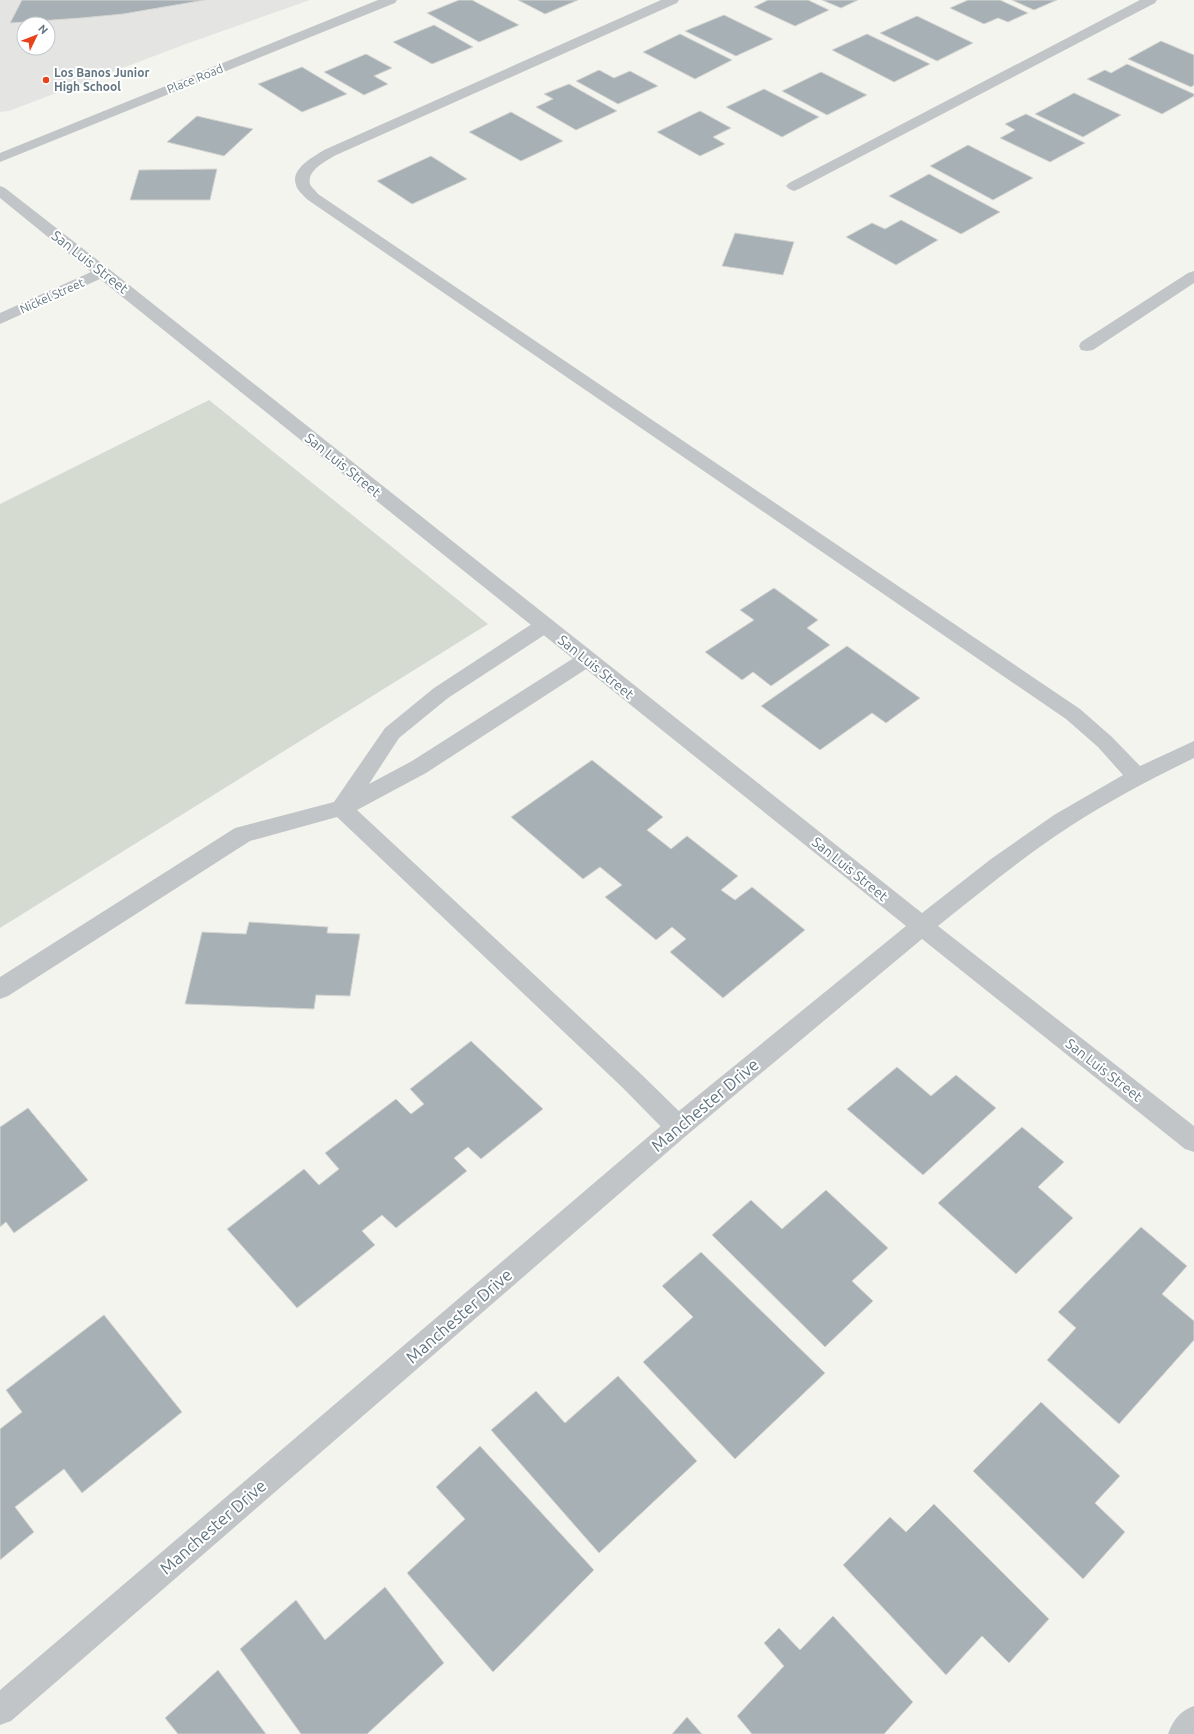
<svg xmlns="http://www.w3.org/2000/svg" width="1194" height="1734" font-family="Ubuntu,sans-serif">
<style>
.built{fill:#e4e5e3;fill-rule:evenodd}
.green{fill:#d5dbd0}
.building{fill:#a7b0b4;stroke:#d5d5d2}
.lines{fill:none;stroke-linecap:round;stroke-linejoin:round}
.service{fill:#c1c5c8;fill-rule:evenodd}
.minor{fill:#c1c5c8;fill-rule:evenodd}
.poi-dot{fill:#e6431d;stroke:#fff;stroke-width:1.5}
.labels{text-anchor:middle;stroke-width:4;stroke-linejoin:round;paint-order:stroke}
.far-poi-label{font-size:12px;font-weight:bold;fill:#627581;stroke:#fff;text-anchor:start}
.far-street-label{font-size:12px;fill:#627581;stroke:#fff}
.street-label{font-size:14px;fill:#627581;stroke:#fff}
.near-street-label{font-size:17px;fill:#627581;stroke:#fff}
</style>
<rect width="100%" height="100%" fill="#f4f4ef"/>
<path class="built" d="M0,0H310L186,44L9,111L0,112ZM24,24H48V48H24Z"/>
<path class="green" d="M209,400L488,624L0,928V504Z"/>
<g class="building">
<path d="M22,0H205L123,14L81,18L10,23Z"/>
<path d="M459,0H472L519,25L479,42L427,13Z"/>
<path d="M518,0H578L545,14Z"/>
<path d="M768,0H808L829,10L795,26L754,7Z"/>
<path d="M822,0H858L841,8Z"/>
<path d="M968,0H1000L1028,13L1008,22L998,18L984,24L950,8Z"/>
<path d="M1012,0H1057L1034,10Z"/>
<path d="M724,15L773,39L736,56L685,31Z"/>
<path d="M917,16L973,43L937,61L880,33Z"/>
<path d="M434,25L473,47L432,64L393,42Z"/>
<path d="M680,34L732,60L695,79L643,52Z"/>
<path d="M867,34L930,64L894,82L832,50Z"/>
<path d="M1161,41L1194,55V85L1191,87L1128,59Z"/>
<path d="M366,54L392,68L374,76L388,84L364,95L324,72Z"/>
<path d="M1127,64L1194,94V96L1162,114L1087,79L1105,70L1111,73Z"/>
<path d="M302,67L347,94L302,112L258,84Z"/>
<path d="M599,70L614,78L630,71L658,86L618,104L576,81Z"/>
<path d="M821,72L867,95L827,115L782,91Z"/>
<path d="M569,84L617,111L576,130L536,107L553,99L544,94Z"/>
<path d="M764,89L819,117L782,137L726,107Z"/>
<path d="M1074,93L1121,115L1083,137L1035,114Z"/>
<path d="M700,111L731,128L713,137L725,144L700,156L657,132Z"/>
<path d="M511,112L563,141L521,161L469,132Z"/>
<path d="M1026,114L1085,143L1050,162L1000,138L1015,130L1005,124Z"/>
<path d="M197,116L253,129L224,156L167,142Z"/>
<path d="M968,145L1033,178L993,200L930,166Z"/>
<path d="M431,156L467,179L412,204L377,181Z"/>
<path d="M217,169L210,200H130L139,170Z"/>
<path d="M929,174L1000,212L961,234L889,196Z"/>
<path d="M901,220L938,240L896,265L846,237L872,223L885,229Z"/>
<path d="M735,233L794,242L783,275L722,266Z"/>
<path d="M774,588L818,620L807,628L830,645L771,686L753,672L742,680L705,652L754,620L740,610Z"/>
<path d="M847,646L920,698L886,723L872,713L820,750L761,706Z"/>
<path d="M592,760L663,817L647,830L671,849L687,836L738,876L721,890L735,900L752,887L805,930L723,998L670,952L686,939L672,927L656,940L605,897L622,885L600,867L583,879L511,817Z"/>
<path d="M249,922L328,927L327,933L360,934L350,996L316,995L314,1009L185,1004L202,932L246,934Z"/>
<path d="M471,1041L543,1109L481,1159L468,1147L454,1158L467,1171L396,1228L382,1215L362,1231L375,1245L297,1308L227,1229L304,1169L319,1185L339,1169L325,1153L396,1099L411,1114L424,1104L410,1089Z"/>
<path d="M897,1067L931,1096L956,1075L996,1108L923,1175L847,1109Z"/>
<path d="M28,1108L88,1180L14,1233L6,1222L0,1227V1127Z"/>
<path d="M1022,1127L1064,1162L1038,1187L1073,1218L1016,1274L938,1203Z"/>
<path d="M826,1190L888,1248L852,1281L873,1301L825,1347L712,1235L751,1200L782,1229Z"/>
<path d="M1141,1227L1187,1266L1162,1294L1194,1321V1340L1119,1424L1047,1360L1076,1328L1058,1312Z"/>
<path d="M701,1252L825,1373L735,1459L643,1362L693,1317L662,1286Z"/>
<path d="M104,1315L182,1412L82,1493L64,1469L15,1507L34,1532L0,1560V1429L22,1412L6,1390Z"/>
<path d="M618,1376L697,1461L599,1553L491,1430L536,1391L565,1423Z"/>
<path d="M1041,1402L1120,1476L1095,1503L1125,1532L1083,1579L973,1471Z"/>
<path d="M480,1446L594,1570L493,1672L407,1573L465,1519L436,1487Z"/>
<path d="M934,1504L1049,1619L1009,1663L982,1636L946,1675L843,1565L890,1517L906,1532Z"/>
<path d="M385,1587L444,1663L367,1734H301L240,1649L296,1600L325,1640Z"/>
<path d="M833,1616L913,1702L884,1734H752L737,1716L784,1666L764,1643L779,1628L800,1650Z"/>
<path d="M218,1670L266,1734H178L165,1718Z"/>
<path d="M687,1717L702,1734H672Z"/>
</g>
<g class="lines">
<path class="service" d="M545,618L552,620L555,625L552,630L448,698L399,738L369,784L412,761L580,654L587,652L594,654L597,659L594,664L426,773L357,810L641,1074L687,1119L690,1127L687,1135L678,1138L669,1135L623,1088L337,817L250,841L8,996L0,999V977L235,828L334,802L385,728L434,688L538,620Z"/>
<g class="minor">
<path d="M378,0H397L395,3L0,162V153Z"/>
<path d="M661,0H679L677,3L334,156C325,162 307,170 310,184C311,187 316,191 318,194L1080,709L1112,737L1140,766L1194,741V758C1151,779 1109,801 1069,827C1023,857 981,892 938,926L1194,1126V1152L1185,1149L922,939L687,1135L11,1721L0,1725V1690L669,1119L906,926L100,279L0,324V313L91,272L0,198V186L5,188L109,269L922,913L991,859L1054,815L1123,775L1098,747L1066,719L308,200C304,196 297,190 296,185C290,169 313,157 324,150Z"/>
<path d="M1140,0H1157L1155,3L799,189L794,191L789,189L786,186L789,183Z"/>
<path d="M1194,271V283L1093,350L1087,351L1081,350L1079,346L1081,342L1188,273Z"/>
<path d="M1194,1706V1734H1168C1173,1720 1180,1711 1194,1706Z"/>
</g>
</g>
<circle class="poi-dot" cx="46" cy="80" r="4"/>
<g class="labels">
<g class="far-poi-label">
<text x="54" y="77">Los Banos Junior<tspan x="54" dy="14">High School</tspan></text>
</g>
<g class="far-street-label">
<text transform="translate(195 79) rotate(-22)" y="4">Place Road</text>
<text transform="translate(52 296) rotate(-24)" y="4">Nickel Street</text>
</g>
<g class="street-label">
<text transform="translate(90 262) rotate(38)" y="5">San Luis Street</text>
<text transform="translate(343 465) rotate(39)" y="5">San Luis Street</text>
<text transform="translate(596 667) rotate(39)" y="5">San Luis Street</text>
<text transform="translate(850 869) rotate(39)" y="5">San Luis Street</text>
<text transform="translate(1104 1070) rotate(38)" y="5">San Luis Street</text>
</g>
<g class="near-street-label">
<text transform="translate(705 1105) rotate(-40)" y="6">Manchester Drive</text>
<text transform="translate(459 1316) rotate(-41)" y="6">Manchester Drive</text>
<text transform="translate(213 1527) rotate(-41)" y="6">Manchester Drive</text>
</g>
</g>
<g transform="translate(36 36) rotate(47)"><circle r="19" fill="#ffffff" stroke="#c0c8cd"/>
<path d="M0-3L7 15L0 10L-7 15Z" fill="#e6431d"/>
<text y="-6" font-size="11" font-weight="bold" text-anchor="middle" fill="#627581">N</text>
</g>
</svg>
